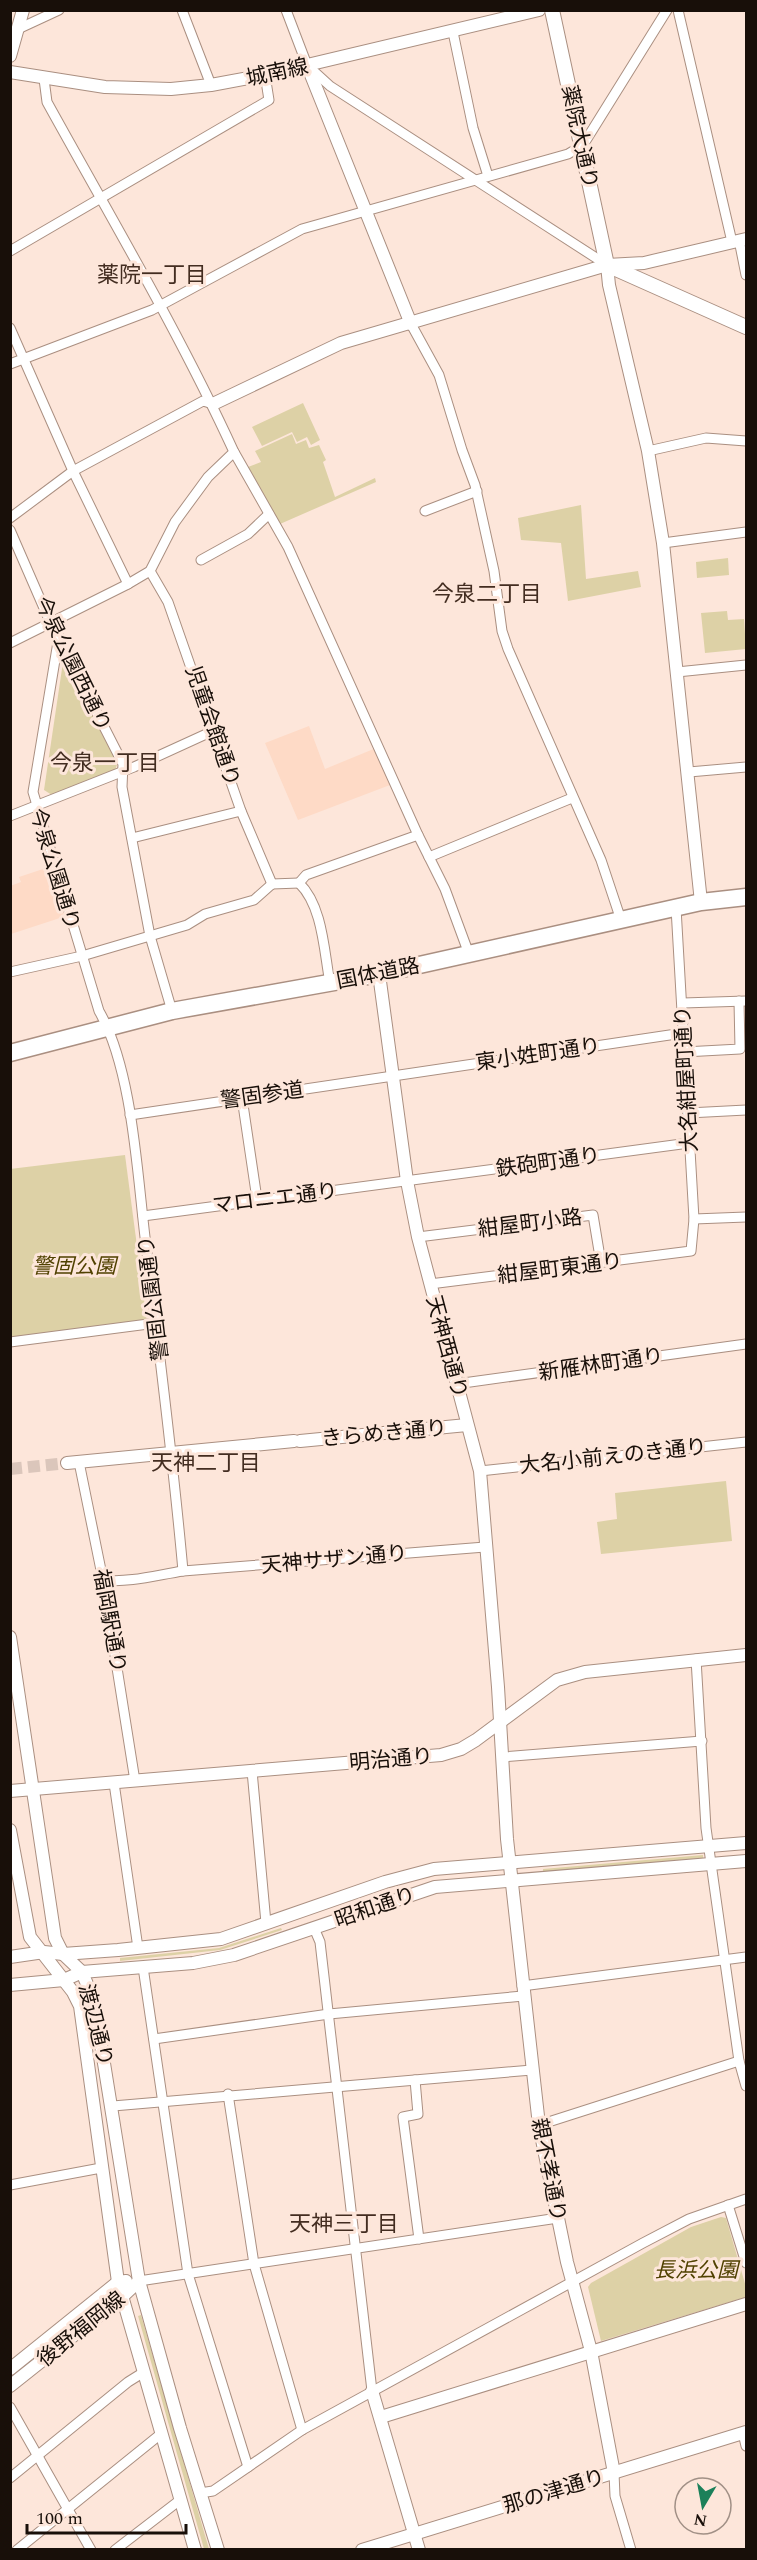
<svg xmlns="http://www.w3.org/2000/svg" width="757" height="2560" font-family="Spectral,'Noto Sans JP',serif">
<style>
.built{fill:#fedac6}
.green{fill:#ddd1a6}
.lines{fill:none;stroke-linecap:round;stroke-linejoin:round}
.secondary-tunnel{stroke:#dbc6bb;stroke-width:12;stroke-dasharray:12 6;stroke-linecap:butt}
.street-casing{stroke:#aa8f81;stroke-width:11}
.secondary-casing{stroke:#aa8f81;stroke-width:14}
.primary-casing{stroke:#aa8f81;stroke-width:16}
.highway-casing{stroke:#aa8f81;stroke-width:19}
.street{stroke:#fff;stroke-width:9}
.secondary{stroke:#fff;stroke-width:12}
.primary{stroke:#fff;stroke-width:14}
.highway{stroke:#fff;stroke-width:16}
.labels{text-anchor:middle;stroke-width:6;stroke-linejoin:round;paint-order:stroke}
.street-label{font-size:21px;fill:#180f09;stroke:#fde6da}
.park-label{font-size:21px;font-style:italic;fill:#504100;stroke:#fde6da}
.neighbourhood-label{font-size:22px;fill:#432d21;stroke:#fde6da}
</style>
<rect width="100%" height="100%" fill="#fde6da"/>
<g class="built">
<path d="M309,726L325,769L376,748L390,785L298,820L265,743Z"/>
<path d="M49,867L66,916L11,934L10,886L21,882L19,877Z"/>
</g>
<g class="green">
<path d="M303,403L320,440L311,445L307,437L297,442L292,432L262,446L252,427Z"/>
<path d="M292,434L296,444L306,440L309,448L319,445L326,460L323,462L335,497L375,478L376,482L280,524L248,467L261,462L255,451Z"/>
<path d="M581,505L586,579L638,571L641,587L568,601L561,543L521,540L518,518Z"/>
<path d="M728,558L729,575L697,578L696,562Z"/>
<path d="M727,611L728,620L744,619L746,649L705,653L701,613Z"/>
<path d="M63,662H66L106,737L117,765L115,770L52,795L44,790Z"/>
<path d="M125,1155L147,1322L11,1340L10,1169Z"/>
<path d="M726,1481L732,1541L601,1554L597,1522L617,1519L615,1493Z"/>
<path d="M703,1855V1858L543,1872V1869Z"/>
<path d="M281,1928L282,1930L220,1950L120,1961V1958L219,1948Z"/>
<path d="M721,2217L726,2218L746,2287V2297L601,2341L588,2287L591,2283L691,2227Z"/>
<path d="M141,2315L209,2549H204L138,2316Z"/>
</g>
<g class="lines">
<path class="secondary-tunnel" d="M10,1469L67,1463"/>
<defs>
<g id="street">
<path d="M182,10L211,85"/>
<path d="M286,10L307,65L330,86L607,265"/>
<path d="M678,10L732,242"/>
<path d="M18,29L59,10"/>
<path d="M453,32L473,128L488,176"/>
<path d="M44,79L47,102C111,218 179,332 234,452L208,477L175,522L150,571L128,584"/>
<path d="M739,240L746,275"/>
<path d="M10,251L269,100L265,75"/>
<path d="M411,324L439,375L462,450L475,485L494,571L502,631L508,649L601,860L621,920"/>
<path d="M10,328L73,471L128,584L10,643"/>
<path d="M10,364L152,310L302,229L568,154L583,145L667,10"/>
<path d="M648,451L706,438L746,441"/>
<path d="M234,452L288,547L418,835L445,889L469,954"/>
<path d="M425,511L477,491"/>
<path d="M10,518L73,471L203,401L213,404"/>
<path d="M10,530L47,615L123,764L122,787L150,936L172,1011"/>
<path d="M663,543L746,532"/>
<path d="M201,560L248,534L269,514"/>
<path d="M150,571L168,602L241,811L272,884"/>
<path d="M59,636L33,792L99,1011C132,1068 137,1171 145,1237C159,1348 173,1459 183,1571"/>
<path d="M677,672L746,665"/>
<path d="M689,772L746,767"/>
<path d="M10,816L134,767L215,730"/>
<path d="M132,838L241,811"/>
<path d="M429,857L572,798"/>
<path d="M299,883L306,875L418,835"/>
<path d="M299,883C323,906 324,952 330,983"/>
<path d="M272,884L299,883"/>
<path d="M10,972L82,956L187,925L205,914L254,900L272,884"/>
<path d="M683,1003L746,1001"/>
<path d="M684,1052L740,1049L739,1001"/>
<path d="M242,1098L257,1199"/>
<path d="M688,1113L746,1110"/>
<path d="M130,1115L683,1033"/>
<path d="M143,1216L689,1143"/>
<path d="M694,1219L746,1217"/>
<path d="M418,1237L593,1215L601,1263"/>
<path d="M430,1284L691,1251L694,1219L676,908"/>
<path d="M10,1342L156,1323"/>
<path d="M456,1384L746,1344"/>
<path d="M79,1462L103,1580L135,1781"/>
<path d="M480,1471L746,1442"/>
<path d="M103,1580C129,1583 157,1575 183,1571L485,1547"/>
<path d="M696,1659L706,1828L739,2061L746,2086"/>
<path d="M503,1757L702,1741"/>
<path d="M252,1771L266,1923"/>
<path d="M114,1783L138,1948"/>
<path d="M314,1928L320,1942L372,2391"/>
<path d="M143,1967L188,2274L248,2467"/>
<path d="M522,1986L746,1957"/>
<path d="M154,2039L329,2014L523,1996"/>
<path d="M415,2080L418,2114L403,2117L419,2239"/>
<path d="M228,2094L254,2264L302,2430"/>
<path d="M113,2106L532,2070"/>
<path d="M539,2125L739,2061"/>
<path d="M10,2185L101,2168"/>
<path d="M728,2205L746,2263"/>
<path d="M139,2281L558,2218"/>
<path d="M10,2407L91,2550"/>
<path d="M743,2433L746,2446"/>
<path d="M614,2473L615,2496L631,2550"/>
<path d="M10,2478L128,2382L144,2372"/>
<path d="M200,2493L213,2491L302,2430L643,2243L689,2219L746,2199"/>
<path d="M17,2550L162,2433"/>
<path d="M115,2550L180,2500"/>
</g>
<g id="secondary">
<path d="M10,56L23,10"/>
<path d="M307,65L411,324"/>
<path d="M10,72L105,87L171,89L211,85L265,75L539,10"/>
<path d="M607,265L609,285L648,451L663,543L701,902"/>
<path d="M213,404L341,343L607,265L644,263L746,239"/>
<path d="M379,974L407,1181L418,1237L480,1471L498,1687L507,1839L539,2125L567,2262L591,2351L614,2473"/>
<path d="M300,1441L467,1425"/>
<path d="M67,1463L294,1441"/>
<path d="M10,1637L55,1938L63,1954L82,1972L94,2001L139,2281L180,2428L218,2550"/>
<path d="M10,1791L441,1755L461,1749L476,1740L557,1680L585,1672L746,1655"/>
<path d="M10,1830L30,1937L73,1992L80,2006L118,2282L195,2550"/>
<path d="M10,1957L44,1952L63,1954L118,1950L221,1939L385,1882L434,1869L746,1843"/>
<path d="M10,1985L64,1980L82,1972L193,1963L234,1955L435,1887L746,1861"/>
<path d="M10,2369L118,2282L126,2281"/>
<path d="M10,2386L122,2297L139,2281"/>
<path d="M372,2391L419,2550"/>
<path d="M381,2417L746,2304"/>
<path d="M362,2550L746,2432"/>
</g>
<path id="primary" d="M552,10L607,265L746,327"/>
<path id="highway" d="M10,1053L172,1011L379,974L701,902L746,897"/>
</defs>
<use href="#street" class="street-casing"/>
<use href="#secondary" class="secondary-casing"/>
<use href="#primary" class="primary-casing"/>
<use href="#highway" class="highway-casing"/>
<use href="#street" class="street"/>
<use href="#secondary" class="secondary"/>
<use href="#primary" class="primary"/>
<use href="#highway" class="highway"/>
</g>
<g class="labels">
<g class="street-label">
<text transform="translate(277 72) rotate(-12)" y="7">城南線</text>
<text transform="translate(580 137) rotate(78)" y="7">薬院大通り</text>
<text transform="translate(73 664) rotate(64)" y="7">今泉公園西通り</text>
<text transform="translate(213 726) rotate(71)" y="7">児童会館通り</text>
<text transform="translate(55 869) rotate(73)" y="7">今泉公園通り</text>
<text transform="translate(378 973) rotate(-11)" y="7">国体道路</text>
<text transform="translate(538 1054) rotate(-8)" y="7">東小姓町通り</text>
<text transform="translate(686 1079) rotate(-93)" y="7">大名紺屋町通り</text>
<text transform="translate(262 1095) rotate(-8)" y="7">警固参道</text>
<text transform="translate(548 1162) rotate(-8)" y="7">鉄砲町通り</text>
<text transform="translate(275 1198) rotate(-7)" y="7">マロニエ通り</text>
<text transform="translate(530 1223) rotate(-7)" y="7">紺屋町小路</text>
<text transform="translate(560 1268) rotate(-7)" y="7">紺屋町東通り</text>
<text transform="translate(153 1298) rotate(-97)" y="7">警固公園通り</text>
<text transform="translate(447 1347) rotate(75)" y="7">天神西通り</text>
<text transform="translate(601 1364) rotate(-8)" y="7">新雁林町通り</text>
<text transform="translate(384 1433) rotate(-5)" y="7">きらめき通り</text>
<text transform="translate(613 1456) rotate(-6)" y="7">大名小前えのき通り</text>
<text transform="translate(334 1559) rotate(-5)" y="7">天神サザン通り</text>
<text transform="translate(110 1621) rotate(80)" y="7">福岡駅通り</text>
<text transform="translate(391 1759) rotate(-5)" y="7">明治通り</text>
<text transform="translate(375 1907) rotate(-19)" y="7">昭和通り</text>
<text transform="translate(96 2025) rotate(76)" y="7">渡辺通り</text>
<text transform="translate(549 2170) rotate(79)" y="7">親不孝通り</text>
<text transform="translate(81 2329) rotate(-39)" y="7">後野福岡線</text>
<text transform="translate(554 2491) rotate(-17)" y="7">那の津通り</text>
</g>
<g class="park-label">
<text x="74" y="1273">警固公園</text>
<text x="696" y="2277">長浜公園</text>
</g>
<g class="neighbourhood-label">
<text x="152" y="282">薬院一丁目</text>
<text x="487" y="601">今泉二丁目</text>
<text x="105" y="770">今泉一丁目</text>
<text x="206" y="1470">天神二丁目</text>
<text x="344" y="2231">天神三丁目</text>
</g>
</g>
<rect width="757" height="2560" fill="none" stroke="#180f09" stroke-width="24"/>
<g transform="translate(703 2506) rotate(190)"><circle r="28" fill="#fde6da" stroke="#a19086" stroke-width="1.5"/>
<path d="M0-4.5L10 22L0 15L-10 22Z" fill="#1c805a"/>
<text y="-9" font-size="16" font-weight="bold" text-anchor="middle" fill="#180f09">N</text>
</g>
<path d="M27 2524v9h159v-9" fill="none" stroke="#180f09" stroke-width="3"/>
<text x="36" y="2524" font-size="18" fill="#180f09" stroke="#fde6da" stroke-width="4.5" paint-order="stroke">100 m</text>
</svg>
